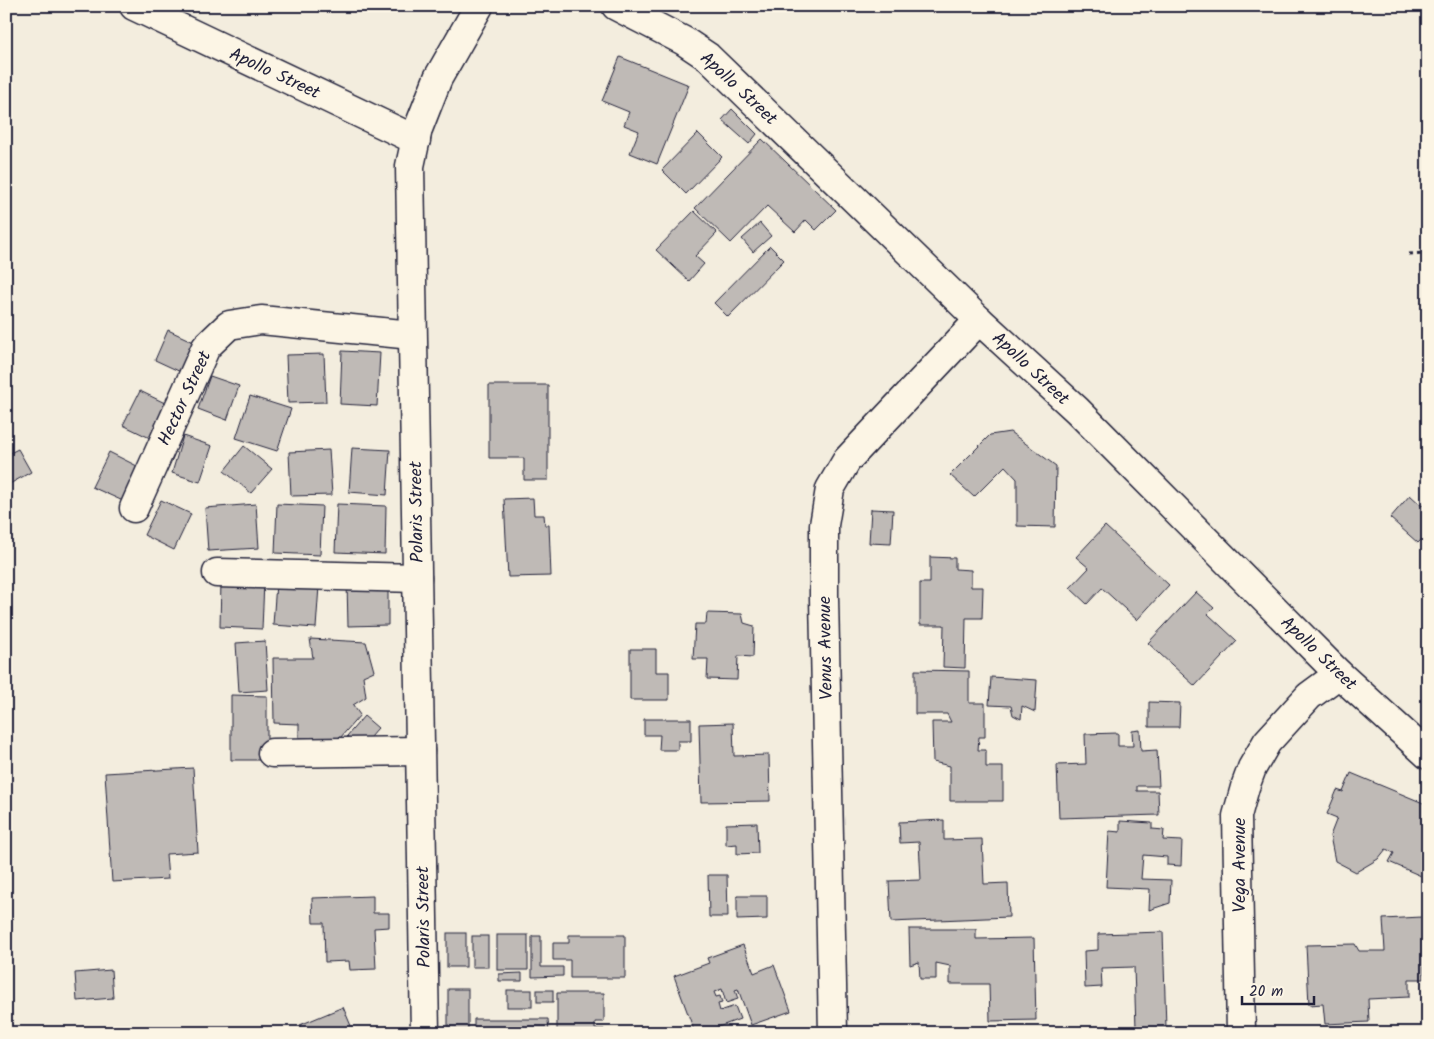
<svg xmlns="http://www.w3.org/2000/svg" width="1434" height="1039" font-family="Kalam,sans-serif">
<style>
.building{fill:#bfbab6;stroke:#22223b}
.lines{fill:none;stroke-linecap:round;stroke-linejoin:round}
.minor-casing{stroke:#22223b;stroke-width:31}
.path{stroke:#22223b;stroke-width:3;stroke-dasharray:4 4;stroke-linecap:butt}
.minor{stroke:#fcf5e5;stroke-width:28}
.labels{text-anchor:middle;stroke-width:5;stroke-linejoin:round;paint-order:stroke}
.street-label{font-size:18px;fill:#22223b;stroke:#fcf5e5}
</style>
<rect width="100%" height="100%" fill="#f3edde"/>
<filter id="ink" filterUnits="userSpaceOnUse"><feTurbulence type="fractalNoise" baseFrequency=".02" numOctaves="2"/><feDisplacementMap in="SourceGraphic" scale="10" xChannelSelector="R" yChannelSelector="G"/><feConvolveMatrix kernelMatrix="1 2 1 2 8 2 1 2 1" color-interpolation-filters="sRGB"/></filter>
<g filter="url(#ink)">
<g class="building">
<path d="M620,57L689,85L657,164L630,153L639,131L624,125L629,112L602,101Z"/>
<path d="M732,109L757,134L749,144L722,120Z"/>
<path d="M698,133L722,157L686,194L662,170Z"/>
<path d="M762,139L836,210L816,230L806,220L795,232L767,206L731,243L695,208Z"/>
<path d="M694,211L717,233L695,256L704,264L689,281L656,250Z"/>
<path d="M760,223L771,236L753,252L742,239Z"/>
<path d="M770,246L784,260L728,317L714,303Z"/>
<path d="M168,330L196,343L183,373L155,360Z"/>
<path d="M342,351L380,353L377,406L340,404Z"/>
<path d="M324,354L326,402L288,403L286,355Z"/>
<path d="M210,376L239,386L227,420L198,409Z"/>
<path d="M489,385H548V480H524V458H489Z"/>
<path d="M140,391L169,405L152,439L123,425Z"/>
<path d="M250,396L291,409L277,451L236,438Z"/>
<path d="M1010,432L1056,466L1055,527L1017,526V479L1005,466L974,497L950,475L990,435Z"/>
<path d="M183,436L212,446L200,482L172,473Z"/>
<path d="M244,446L272,469L251,493L224,471Z"/>
<path d="M352,448L390,450L387,495L349,492Z"/>
<path d="M18,449L31,472L6,486V455Z"/>
<path d="M329,450L332,495L291,496L289,452Z"/>
<path d="M109,452L139,467L123,501L92,487Z"/>
<path d="M1410,495L1422,506L1428,500V536L1426,535L1418,543L1390,518Z"/>
<path d="M533,498L534,515H544L545,525H549L551,576L508,577L504,499Z"/>
<path d="M161,500L191,514L174,550L144,535Z"/>
<path d="M256,504L259,548L208,551L205,508Z"/>
<path d="M277,504L322,506L320,555L275,553Z"/>
<path d="M337,504L386,506L385,554L335,552Z"/>
<path d="M871,509L893,510L891,544L869,543Z"/>
<path d="M1105,526L1169,585L1137,620L1102,588L1087,604L1070,588L1089,568L1076,557Z"/>
<path d="M930,557L955,558V569L971,570V587H983L982,618H966L965,668L943,667L944,625H920V583H930Z"/>
<path d="M221,581L264,582L262,629L220,627Z"/>
<path d="M276,583L319,586L316,628L273,625Z"/>
<path d="M347,583H388V625L348,626Z"/>
<path d="M1196,592L1214,608L1208,614L1237,641L1195,686L1148,643Z"/>
<path d="M707,613L742,614L744,623L754,626L753,657L738,656L737,680L707,679L708,659H693L695,624H706Z"/>
<path d="M310,639L366,642L374,671L363,676L366,697L353,705L360,715L340,738H299V724L274,723L273,658H313Z"/>
<path d="M265,641L268,690L239,692L236,643Z"/>
<path d="M630,649H656V672H669V700H630Z"/>
<path d="M915,670L969,671V703H985V737H979L978,750H986V767H1003V801H950V766L933,762L932,722H951L947,714H915Z"/>
<path d="M991,677L1037,680L1035,712L1022,706L1021,719L1013,715L1011,706L989,705Z"/>
<path d="M231,695L267,696V760H231Z"/>
<path d="M1149,702L1180,703L1179,727H1149Z"/>
<path d="M364,716L378,728L360,748L347,736Z"/>
<path d="M644,719H691V741H678V750H659L660,735H644Z"/>
<path d="M733,723L734,756L769,755L770,801L701,802L699,724Z"/>
<path d="M1140,730L1141,751L1157,750L1159,786H1137V791H1158L1159,815L1059,818L1057,765L1086,764L1085,734L1118,733V746H1133L1132,731Z"/>
<path d="M193,768L198,852L166,854L168,879L112,882L105,773Z"/>
<path d="M1351,773L1428,805V879L1389,862L1394,853L1386,849L1378,859L1356,872L1335,861L1330,836L1337,818L1327,814L1337,790L1343,792Z"/>
<path d="M944,820V840L982,839L984,884L1008,883L1009,917L891,922L889,881L921,880L919,842L900,843L899,822Z"/>
<path d="M1120,821L1152,823V829L1164,830L1163,840L1182,841L1181,866L1167,865V857L1143,855L1141,879L1171,880L1170,903L1149,910L1150,889L1106,887L1109,831L1120,832Z"/>
<path d="M757,823L758,853L737,854V844L726,845V824Z"/>
<path d="M708,875H727L728,917H709Z"/>
<path d="M373,896V913H389V927L374,928L376,969L350,970L349,961L325,962L324,923H313L312,898Z"/>
<path d="M737,896H767V919L737,920Z"/>
<path d="M1422,917L1424,979H1409V997L1368,999L1369,1022L1325,1024L1323,1004L1309,1005L1306,945L1355,944L1359,951H1385L1383,919Z"/>
<path d="M909,929H976V939L1034,938L1036,1020L990,1021L989,984H950V966L936,963V979H920L919,962L910,965Z"/>
<path d="M1163,932L1166,1028H1136L1134,967L1101,968L1102,987L1085,988L1084,951L1098,950V934Z"/>
<rect x="447" y="933" width="19" height="34"/>
<rect x="497" y="935" width="31" height="35"/>
<path d="M569,935H625V978H570V960H553V943H569Z"/>
<rect x="472" y="936" width="16" height="31"/>
<path d="M532,936H541V967H563V976L532,977Z"/>
<path d="M743,945L754,973L774,965L791,1011L751,1025L738,989L735,990L738,999L726,1003L722,989L714,992L716,997L720,996L722,1003L718,1004L720,1011L735,1006L740,1019L702,1033H695L674,976L709,963L707,958Z"/>
<path d="M111,970L113,998L77,1001L75,973Z"/>
<path d="M522,973V981H499V974Z"/>
<rect x="448" y="989" width="20" height="44"/>
<rect x="507" y="990" width="25" height="17"/>
<rect x="537" y="990" width="16" height="12"/>
<path d="M557,993H604V1022H595V1029H604V1033H557Z"/>
<path d="M343,1007L354,1033H303L300,1025Z"/>
<path d="M474,1019H548L549,1033H474Z"/>
</g>
<g class="lines">
<defs>
<g id="minor">
<path d="M134,6L416,140"/>
<path d="M616,6L684,41L708,57L979,320L1077,410L1339,674L1428,755"/>
<path d="M134,508L206,347L229,325L261,320L412,335"/>
<path d="M217,573L417,578"/>
<path d="M272,753L420,751"/>
<path d="M425,1033L410,166L418,129L438,78L479,6"/>
<path d="M833,1033L824,597V525L830,489L847,460L979,320"/>
<path d="M1241,1033L1237,816L1245,787L1252,768L1267,742L1309,696L1339,674"/>
</g>
</defs>
<use href="#minor" class="minor-casing"/>
<path class="path" d="M1409,254L1428,253"/>
<use href="#minor" class="minor"/>
</g>
</g>
<g class="labels">
<g class="street-label">
<text transform="translate(275 73) rotate(25)" y="6">Apollo Street</text>
<text transform="translate(739 88) rotate(43)" y="6">Apollo Street</text>
<text transform="translate(1031 368) rotate(43)" y="6">Apollo Street</text>
<text transform="translate(184 398) rotate(-65)" y="6">Hector Street</text>
<text transform="translate(416 512) rotate(-91)" y="6">Polaris Street</text>
<text transform="translate(825 648) rotate(-91)" y="6">Venus Avenue</text>
<text transform="translate(1319 653) rotate(44)" y="6">Apollo Street</text>
<text transform="translate(1239 865) rotate(-90)" y="6">Vega Avenue</text>
<text transform="translate(423 917) rotate(-91)" y="6">Polaris Street</text>
</g>
</g>
<rect width="1434" height="1039" fill="none" stroke="#fcf5e5" stroke-width="25"/>
<rect x="12" y="12" width="1409" height="1014" fill="none" stroke="#22223b" stroke-width="2" filter="url(#ink)"/>
<path d="M1242 996v8h72v-8" fill="none" stroke="#22223b" stroke-width="2.5"/>
<text x="1249" y="996" font-size="15" fill="#22223b" stroke="#fcf5e5" stroke-width="4" paint-order="stroke">20 m</text>
</svg>
